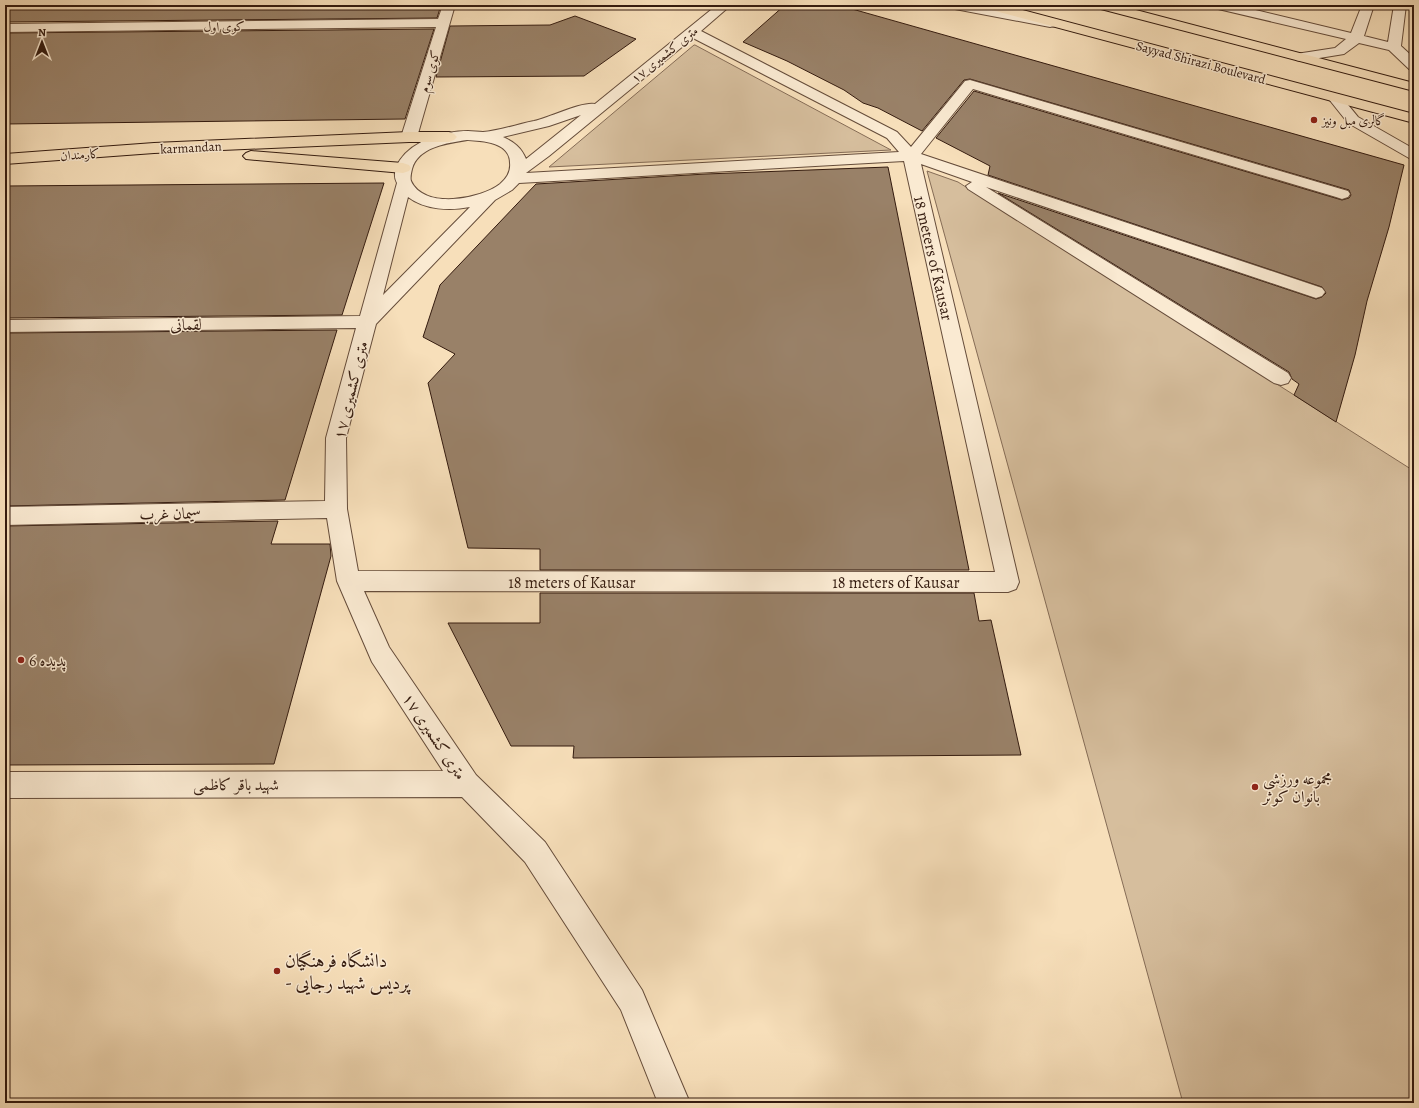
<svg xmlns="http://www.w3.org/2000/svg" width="1419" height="1108" font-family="Alegreya,Amiri,serif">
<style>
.green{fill:#d6be9d;stroke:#856c56}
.building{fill:#998168;stroke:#341b0f}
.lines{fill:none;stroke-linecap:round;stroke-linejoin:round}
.minor-casing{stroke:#654c3a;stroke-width:2}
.major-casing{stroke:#341b0f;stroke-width:2}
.minor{fill:#faead2;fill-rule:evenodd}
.major{fill:#f7dfba;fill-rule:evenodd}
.poi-dot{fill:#8f2418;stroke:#faead2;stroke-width:1.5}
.labels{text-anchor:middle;stroke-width:3;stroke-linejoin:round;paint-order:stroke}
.far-street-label{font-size:13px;fill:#341b0f;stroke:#faead2}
.far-poi-label{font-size:13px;fill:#341b0f;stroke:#faead2;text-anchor:start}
.street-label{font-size:16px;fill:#341b0f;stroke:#faead2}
.poi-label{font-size:16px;fill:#341b0f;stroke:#faead2;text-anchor:start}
.near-poi-label{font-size:19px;fill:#341b0f;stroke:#faead2;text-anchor:start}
</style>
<rect width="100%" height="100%" fill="#f7dfba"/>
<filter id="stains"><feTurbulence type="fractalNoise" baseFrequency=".005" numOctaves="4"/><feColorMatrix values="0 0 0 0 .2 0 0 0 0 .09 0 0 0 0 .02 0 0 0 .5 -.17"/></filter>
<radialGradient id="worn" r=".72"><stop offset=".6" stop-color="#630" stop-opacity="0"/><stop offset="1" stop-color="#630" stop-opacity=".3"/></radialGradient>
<g class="green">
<path d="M694,45H695L891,150L549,167Z"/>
<path d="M927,171L958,182L1414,471V1103H1183Z"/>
</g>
<g class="building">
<path d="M5,5H441L437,18L5,22Z"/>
<path d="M785,5H838L1404,165L1389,227L1367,301L1355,355L1336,422L1294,395L1299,384L1292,379L1289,372L998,193L1316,299L1322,297L1326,293L1322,287L988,175L990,166L936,138L974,91L1342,200L1349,198L1351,195L1349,190L970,79L964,80L922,131L878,108L863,103L844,90L787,61L743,42Z"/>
<path d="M575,16L636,39L584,76L436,77L450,26L550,25Z"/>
<path d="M434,29L405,119L5,124V33Z"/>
<path d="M888,167L969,570H540V549L468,548L428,383L455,354L423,337L440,285L536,184L706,174Z"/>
<path d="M384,183L342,315L5,318V186Z"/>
<path d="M337,330L285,500L5,506V333Z"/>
<path d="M278,521L271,544H330L331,556L274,764L5,765V526Z"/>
<path d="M540,593H974L979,621L991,620L1021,755L573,758L574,746H511L448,623H540Z"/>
</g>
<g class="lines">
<defs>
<g id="minor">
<path d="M443,5H455L417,137L414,140H404L401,137L436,27L5,32V24L438,19Z"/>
<path d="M717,5H731L701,31L897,132L911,147L965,81L970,80L1348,191L1350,194L1348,197L1342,199L1336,197L973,89L921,154L1322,288L1325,292L1322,296L1316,298L1310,296L986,187L1288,373L1291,378L1288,383L1281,385L1274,383L968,189L966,186L972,182L921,164L1019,582L1016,589L1008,592L364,591L389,647L476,775L545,842L642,990L690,1103H658L621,1010L525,862L462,797L5,798V772L443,771L372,662L337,581L327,518L5,525V507L325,501L326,438L356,328L5,332V320L360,316L397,183C393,176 395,167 400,160C414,140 444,131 468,131C473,131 478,132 483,132C499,131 518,124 534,121C548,118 583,101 595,104ZM693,38L887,138L899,152L526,173L549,156ZM581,115L526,159C521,147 514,142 503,137L549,126ZM467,140C483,141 510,142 510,163C511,172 506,179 500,184C481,199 424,210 411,181C410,178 411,173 412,169C418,147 447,143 467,140ZM904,161L995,572L358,571L347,509L346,438L376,324L495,200L512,190L519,183ZM408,197C425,210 450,211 470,207L383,295Z"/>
<path d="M949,5H975L1050,19L1055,20L1057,23L1055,26L1050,27L955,9Z"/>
<path d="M1213,5H1235L1351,33L1362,5H1374L1364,36L1388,42L1394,5H1406L1401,46L1414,58V70L1409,69L1389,50L1359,43L1344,54L1301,61L1296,60L1294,57L1296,54L1335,48L1346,39L1214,8Z"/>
<path d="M1335,94L1340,95L1358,117L1414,149V160L1409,158L1348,123L1328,98L1330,95Z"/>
</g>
<g id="major">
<path d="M983,5H1004L1414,114V123L984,8Z"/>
<path d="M1096,5H1117L1414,83V91L1097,8Z"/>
<path d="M409,132H449L454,134L457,137L454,140L449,142H409L154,153L5,164V154L154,143Z"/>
<path d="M251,151L403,163L409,165L411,168L409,171L403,173L246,159L243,156L246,153Z"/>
</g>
</defs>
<use href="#minor" class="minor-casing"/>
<use href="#major" class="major-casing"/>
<use href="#minor" class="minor"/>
<use href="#major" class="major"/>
</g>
<g class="poi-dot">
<circle cx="1314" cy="120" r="4"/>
<circle cx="21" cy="660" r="4"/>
<circle cx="1255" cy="787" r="4"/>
<circle cx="277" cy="971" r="4"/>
</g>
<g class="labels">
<g class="far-street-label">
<text transform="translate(224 26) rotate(-1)" y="5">کوی اول</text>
<text transform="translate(664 54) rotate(-39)" y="5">۱۷ متری کشمیری</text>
<text transform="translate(1201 62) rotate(15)" y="5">Sayyad Shirazi Boulevard</text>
<text transform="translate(429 71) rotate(-73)" y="5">کوی سوم</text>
<text transform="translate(191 147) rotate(-3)" y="5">karmandan</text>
<text transform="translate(80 154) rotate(-4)" y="5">کارمندان</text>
</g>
<g class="far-poi-label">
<text x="1322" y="125">گالری مبل ونیز</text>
</g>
<g class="street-label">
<text transform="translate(934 258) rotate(77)" y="6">18 meters of Kausar</text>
<text transform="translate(186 324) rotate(-1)" y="6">لقمانی</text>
<text transform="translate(350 390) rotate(-76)" y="6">۱۷ متری کشمیری</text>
<text transform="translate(170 513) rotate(-1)" y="6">سیمان غرب</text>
<text x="572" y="588">18 meters of Kausar</text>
<text x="896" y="588">18 meters of Kausar</text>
<text transform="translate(435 736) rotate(56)" y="6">۱۷ متری کشمیری</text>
<text x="236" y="790">شهید باقر کاظمی</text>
</g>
<g class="poi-label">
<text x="29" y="666">پدیده 6</text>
<text x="1263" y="784">مجموعه ورزشی<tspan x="1263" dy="18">بانوان کوثر</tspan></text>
</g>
<g class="near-poi-label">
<text x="285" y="967">دانشگاه فرهنگیان<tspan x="285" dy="22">- پردیس شهید رجایی</tspan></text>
</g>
</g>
<rect width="1419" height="1108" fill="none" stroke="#f7dfba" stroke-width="20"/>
<rect x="6" y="6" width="1407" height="1096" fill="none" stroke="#341b0f" stroke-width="2"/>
<rect x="10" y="10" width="1399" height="1088" fill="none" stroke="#341b0f"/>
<g transform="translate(42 42)" stroke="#faead2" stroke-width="3" paint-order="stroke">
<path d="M0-3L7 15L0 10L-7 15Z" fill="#341b0f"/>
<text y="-6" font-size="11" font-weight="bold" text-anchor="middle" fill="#341b0f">N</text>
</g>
<rect width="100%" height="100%" filter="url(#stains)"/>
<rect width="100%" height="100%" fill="url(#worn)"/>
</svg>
